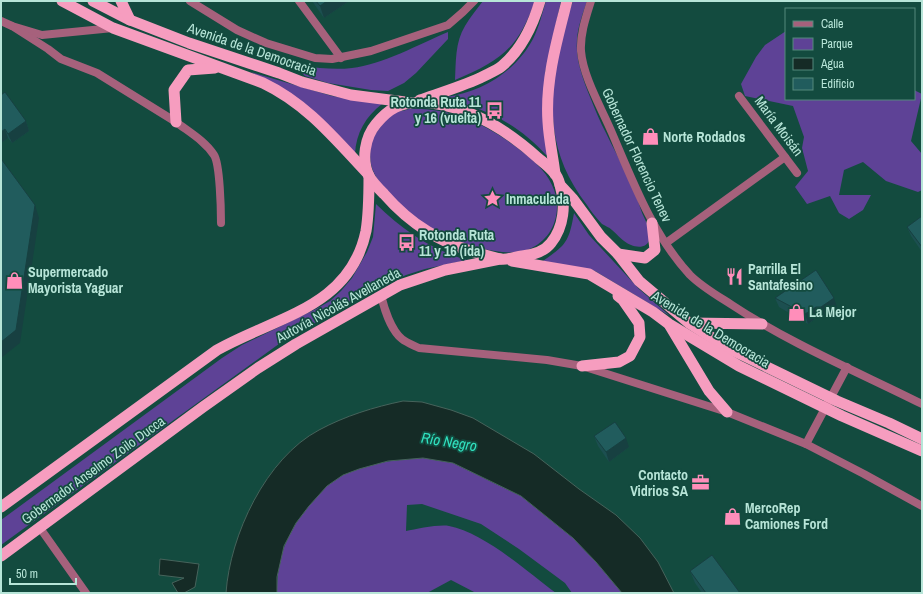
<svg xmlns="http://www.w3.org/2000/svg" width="923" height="594" font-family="'Archivo Narrow',sans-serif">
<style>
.green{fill:#5e4296}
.water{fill:#152b26;stroke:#46635b}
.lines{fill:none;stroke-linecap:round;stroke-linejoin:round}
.minor{stroke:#a6617c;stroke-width:8}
.tertiary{stroke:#a6617c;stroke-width:8}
.trunk{stroke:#f69dbf;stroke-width:11}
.wall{fill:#1c4f50}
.shaded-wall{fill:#174041}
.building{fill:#215c5d;stroke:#174041}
.labels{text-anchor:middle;stroke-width:3.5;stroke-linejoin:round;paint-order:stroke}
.street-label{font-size:14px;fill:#b7e5d8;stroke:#134b3f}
.poi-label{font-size:14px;font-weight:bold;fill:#b7e5d8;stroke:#134b3f;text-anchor:start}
.water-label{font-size:15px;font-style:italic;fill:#31e2c0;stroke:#134b3f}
</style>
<rect width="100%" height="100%" fill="#134b3f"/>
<g class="green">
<path d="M483,1H535C518,49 500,61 455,80C456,62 455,42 465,26C470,17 477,9 483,1Z"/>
<path d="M546,1H561L545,73L548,154L546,155C519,125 486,108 447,100L446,97C482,92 516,71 533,39C539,27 542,14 546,1Z"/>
<path d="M573,1H587C583,13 578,26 577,39C575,59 583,79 590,97C595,109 600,122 606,133C618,158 633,183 641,210C644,219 651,228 650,238C648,248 638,248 631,245C623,242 618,235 612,230C609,227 605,226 602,224C596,218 591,211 587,205C548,154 548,108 559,47C561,32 568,16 573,1Z"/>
<path d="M786,31V99H914V90L922,94L911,141L922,154V190L918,192L886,181L863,162L844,170L839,195H871L863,210L849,219L839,213L830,196L807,204L795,187L808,171L802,148L804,137L793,106L745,96L741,84L756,57L765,45Z"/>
<path d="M448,32V39L416,73L404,83L388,91L371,90L328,83L305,76L298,69L302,66C319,68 335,70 352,68C381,65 420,44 448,32Z"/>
<path d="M251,72L332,96L382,104C366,116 356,133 355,154L280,88Z"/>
<path d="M409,109C450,107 488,125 520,150C533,160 545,170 552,185C564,210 554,240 527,250C517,253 505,253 495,251C474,248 456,241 438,232C417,221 384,194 374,173C369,163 369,148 373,138C377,131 387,117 394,113C399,111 404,111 409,109Z"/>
<path d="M376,204C404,231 430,249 467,260L425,269L406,275L378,288L283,341L1,545V520L222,358L242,345L316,309L330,301L341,291L352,278L367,252L373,237Z"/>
<path d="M574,213L589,235L639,289L670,316L595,271L543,261C566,245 569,242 574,213Z"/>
<path d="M423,458L453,463L521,496L573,538L596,562L622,593H572L565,583L519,549L481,524L422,504L407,505L406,531C416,529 440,524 449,526C483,532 528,572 556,593H476L451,580L427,593H277C277,577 279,559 285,545C296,518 317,490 343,475C368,462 396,460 423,458Z"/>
</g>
<g class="water">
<path d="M403,401L422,402L451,410L473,418L534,454L579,489L616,515L640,538L658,562L674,593H622L596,562L573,538L521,496L453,463L423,458L388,461L359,469L343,475L327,486L309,506L296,523L284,546L277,577V593H226C230,535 266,458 319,430C345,416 374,407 403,401Z"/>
<path d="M160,559L199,564L195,587L184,593H178L172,583L184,578L159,575Z"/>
</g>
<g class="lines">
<g class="minor">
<path d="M299,1L341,58"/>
<path d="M739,96L797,173"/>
<path d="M176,122C189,132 205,141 214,155C220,164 221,210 221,223"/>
<path d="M666,243L785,157"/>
<path d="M40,528L86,593"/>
</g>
<g class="tertiary">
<path d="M190,1L237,30L266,43L315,58L332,59L371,51L448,25L463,12L474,1"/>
<path d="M591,1C586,17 580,34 581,51C583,77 602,109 612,133C633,182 653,235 690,275C702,287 718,296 732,305C791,344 858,372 922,404"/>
<path d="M1,21L12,26L42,35L113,28"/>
<path d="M12,26L48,49L61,59L97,73L176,122"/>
<path d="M381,295C384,308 391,330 402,339C407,343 413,345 419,348L547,360L582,366L727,412L806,444L864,474L922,506"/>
<path d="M806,444L847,367"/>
</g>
<g class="trunk">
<path d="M62,1L113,28L263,83C307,104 335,139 368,174"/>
<path d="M93,1L130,20L189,43L279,73L302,82L351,95L405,102"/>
<path d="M121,1L130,20"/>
<path d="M420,100C440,93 460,87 480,78C487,74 496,71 502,66C521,50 533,25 540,1"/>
<path d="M420,102C465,104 505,128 538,158C544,163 551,168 555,174C558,177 559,181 560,185C566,204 564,227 551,243C544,252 532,255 522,256C515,257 507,260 501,259C494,258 487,255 480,254C441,243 411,225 384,194C379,189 372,182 369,176C361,160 365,137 376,124C389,108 400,103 420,102Z"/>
<path d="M176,122L174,90L188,70L215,68"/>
<path d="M555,174C553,157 549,140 548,122C545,81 557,40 567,1"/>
<path d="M560,185L573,199L601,237L618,254L639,281L689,323L728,348L837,401L889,423L922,439"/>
<path d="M618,254L645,258L655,250L652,223"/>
<path d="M512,261L589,274L653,312L669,324L739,366L842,416L922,451"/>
<path d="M690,323L762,324"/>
<path d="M670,326L709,391L727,412"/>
<path d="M582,366L619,362L630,356L640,337L639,323L623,300L618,296"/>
<path d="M1,507L217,350C275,317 350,308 366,231C369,213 369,195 369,176"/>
<path d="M1,556L203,407L258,368L296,344L400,285L445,270L500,259"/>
</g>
</g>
<g class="wall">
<path d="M312,1H349L324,18Z"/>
<path d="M1,95L26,121L29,131L12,143L8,138L1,143Z"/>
<path d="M922,216V252L911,236L907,227Z"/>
<path d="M775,298L837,307L824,317L819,316L808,324L779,307Z"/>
<path d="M594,436L629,447L609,462L598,446Z"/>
<path d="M690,571L740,593H702L695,583Z"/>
</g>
<g class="shaded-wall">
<path d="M327,1H349L324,18L320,6Z"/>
<path d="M26,121L29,131L12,143L8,134Z"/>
<path d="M5,129L8,138L1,143V132Z"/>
<path d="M35,205L39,218L20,343L1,358V342Z"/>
<path d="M834,298L837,307L824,317L821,307Z"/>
<path d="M816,307L819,316L808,324L805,314Z"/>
<path d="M626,438L629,447L609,462L606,452Z"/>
</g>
<g class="building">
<path d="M316,1H327L320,6Z"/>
<path d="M5,92L26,121L8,134L5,129L1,132V95Z"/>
<path d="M2,160L35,205L16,330L1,342V161Z"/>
<path d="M922,216V247L907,227Z"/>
<path d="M816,270L834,298L821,307H816L805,314L775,298Z"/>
<path d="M615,422L626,438L606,452L594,436Z"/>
<path d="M712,555L740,593H706L690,571Z"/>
</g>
<defs>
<symbol id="bus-bare" viewBox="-9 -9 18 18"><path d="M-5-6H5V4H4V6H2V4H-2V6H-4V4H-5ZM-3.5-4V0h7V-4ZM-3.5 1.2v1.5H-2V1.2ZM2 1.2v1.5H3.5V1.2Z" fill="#ff8eba" stroke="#134b3f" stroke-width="2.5" paint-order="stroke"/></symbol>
<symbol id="shop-bare" viewBox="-9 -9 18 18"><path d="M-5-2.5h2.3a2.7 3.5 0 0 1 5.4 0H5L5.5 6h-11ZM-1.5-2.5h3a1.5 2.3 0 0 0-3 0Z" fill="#ff8eba" stroke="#134b3f" stroke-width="2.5" paint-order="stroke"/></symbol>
<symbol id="sight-bare" viewBox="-9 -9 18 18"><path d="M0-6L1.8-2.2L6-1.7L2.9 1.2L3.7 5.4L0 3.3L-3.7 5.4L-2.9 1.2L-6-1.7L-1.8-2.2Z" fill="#ff8eba" stroke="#134b3f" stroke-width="2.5" paint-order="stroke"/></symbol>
<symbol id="restaurant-bare" viewBox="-9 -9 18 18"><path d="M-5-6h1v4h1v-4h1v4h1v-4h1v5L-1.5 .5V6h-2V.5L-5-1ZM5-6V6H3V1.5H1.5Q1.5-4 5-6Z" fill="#ff8eba" stroke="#134b3f" stroke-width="2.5" paint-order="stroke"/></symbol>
<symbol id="office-bare" viewBox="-9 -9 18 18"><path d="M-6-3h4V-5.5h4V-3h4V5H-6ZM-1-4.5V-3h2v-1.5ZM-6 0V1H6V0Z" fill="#ff8eba" stroke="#134b3f" stroke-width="2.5" paint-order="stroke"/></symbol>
</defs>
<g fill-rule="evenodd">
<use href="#bus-bare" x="482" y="98" width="25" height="25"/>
<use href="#shop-bare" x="638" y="124" width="25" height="25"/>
<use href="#sight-bare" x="480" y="186" width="25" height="25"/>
<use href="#bus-bare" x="394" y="230" width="25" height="25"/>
<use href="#restaurant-bare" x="722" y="264" width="25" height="25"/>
<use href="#shop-bare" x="2" y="268" width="25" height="25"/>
<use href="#shop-bare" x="784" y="300" width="25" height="25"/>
<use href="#office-bare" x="688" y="470" width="25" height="25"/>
<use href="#shop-bare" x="720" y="504" width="25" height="25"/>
</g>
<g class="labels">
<g class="street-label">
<text transform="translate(252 49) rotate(19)" y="5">Avenida de la Democracia</text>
<text transform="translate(779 126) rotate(53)" y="5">María Moisán</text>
<text transform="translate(637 155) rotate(65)" y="5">Gobernador Florencio Tenev</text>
<text transform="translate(338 305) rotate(-29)" y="5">Autovía Nicolás Avellaneda</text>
<text transform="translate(711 329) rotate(31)" y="5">Avenida de la Democracia</text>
<text transform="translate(93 470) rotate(-36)" y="5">Gobernador Anselmo Zoilo Ducca</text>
</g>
<g class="poi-label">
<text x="481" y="107" text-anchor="end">Rotonda Ruta 11<tspan x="481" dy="16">y 16 (vuelta)</tspan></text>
<text x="663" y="142">Norte Rodados</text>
<text x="506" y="204">Inmaculada</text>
<text x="419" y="240">Rotonda Ruta<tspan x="419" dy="16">11 y 16 (ida)</tspan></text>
<text x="748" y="274">Parrilla El<tspan x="748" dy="16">Santafesino</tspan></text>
<text x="28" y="277">Supermercado<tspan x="28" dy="16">Mayorista Yaguar</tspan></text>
<text x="809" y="317">La Mejor</text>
<text x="688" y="480" text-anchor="end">Contacto<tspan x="688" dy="16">Vidrios SA</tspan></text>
<text x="745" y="513">MercoRep<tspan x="745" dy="16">Camiones Ford</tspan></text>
</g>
<g class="water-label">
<text transform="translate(449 442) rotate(9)" y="5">Río Negro</text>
</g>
</g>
<rect width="923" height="594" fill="none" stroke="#b7e5d8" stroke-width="4"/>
<rect x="785" y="8" width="130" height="92" fill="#134b3f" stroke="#55897c"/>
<rect x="793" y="21" width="20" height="6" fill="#a6617c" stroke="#55897c"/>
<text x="821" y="28" font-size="12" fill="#b7e5d8">Calle</text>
<rect x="793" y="38" width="20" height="12" fill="#5e4296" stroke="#55897c"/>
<text x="821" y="48" font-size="12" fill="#b7e5d8">Parque</text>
<rect x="793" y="58" width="20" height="12" fill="#152b26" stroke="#55897c"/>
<text x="821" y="68" font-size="12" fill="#b7e5d8">Agua</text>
<rect x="793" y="78" width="20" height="12" fill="#215c5d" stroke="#55897c"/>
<text x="821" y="88" font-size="12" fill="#b7e5d8">Edificio</text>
<path d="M10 578v6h66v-6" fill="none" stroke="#b7e5d8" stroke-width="2"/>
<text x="16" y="578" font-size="12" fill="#b7e5d8" stroke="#134b3f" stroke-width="3" paint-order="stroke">50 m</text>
</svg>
